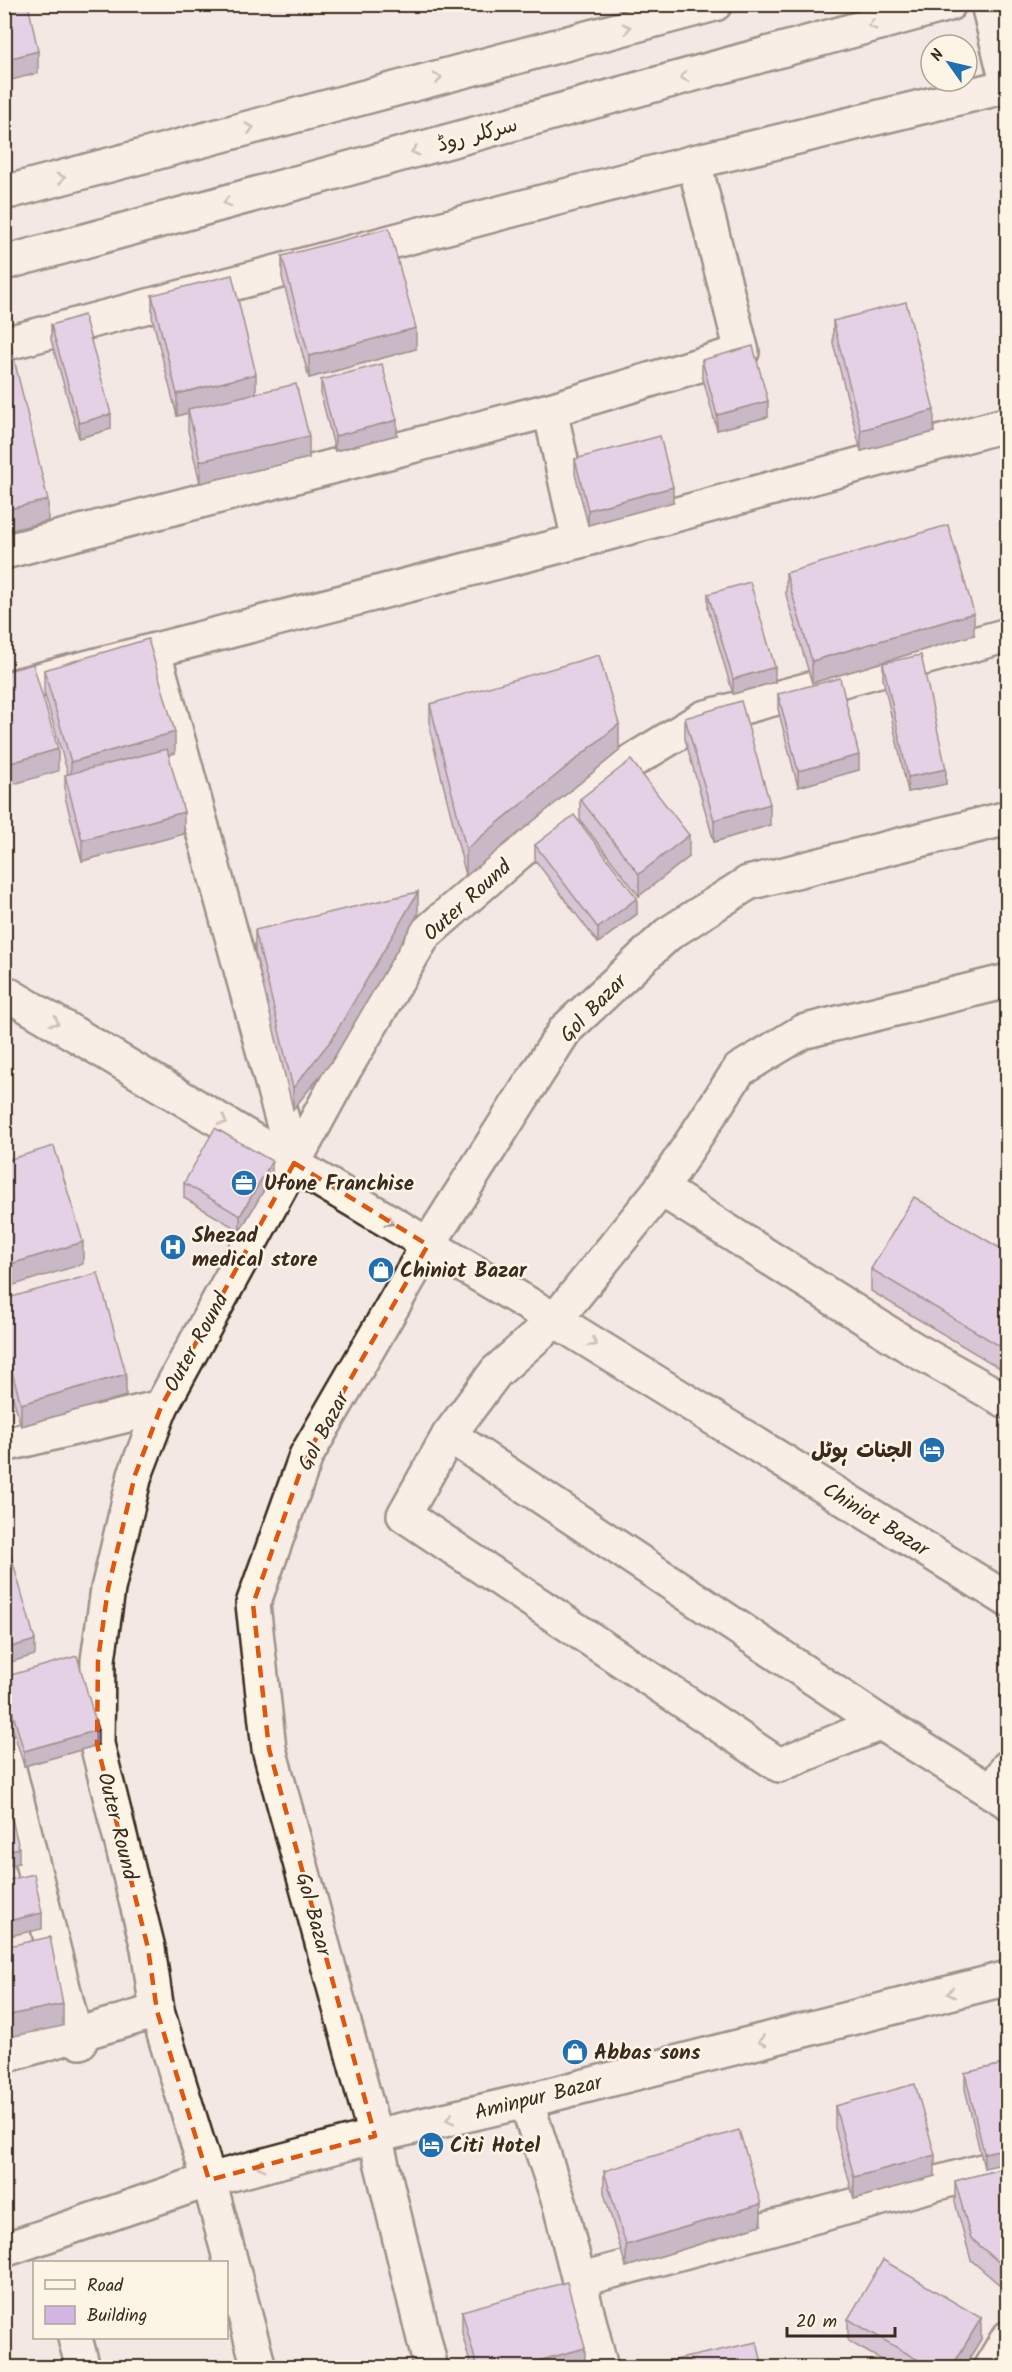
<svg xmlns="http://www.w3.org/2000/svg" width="1012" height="2372" font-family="Kalam,'Playpen Sans Arabic',sans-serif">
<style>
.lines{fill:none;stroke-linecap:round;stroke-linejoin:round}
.minor-casing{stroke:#3b2a1e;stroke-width:38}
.major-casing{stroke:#3b2a1e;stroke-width:38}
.minor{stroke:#fcf5e5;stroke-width:33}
.major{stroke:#fcf5e5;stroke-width:33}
.wall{fill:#b59dc4;stroke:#3b2a1e;stroke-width:1.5}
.shaded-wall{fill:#947fa0;stroke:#3b2a1e;stroke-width:1.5}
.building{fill:#d3b6e4;stroke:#3b2a1e;stroke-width:1.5}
.oneway{stroke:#9c9082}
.marked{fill:none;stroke:#df570d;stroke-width:4.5;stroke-dasharray:12 8;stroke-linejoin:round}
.labels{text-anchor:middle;stroke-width:5;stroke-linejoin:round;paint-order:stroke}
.street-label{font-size:21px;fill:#3b2a1e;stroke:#fcf5e5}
.poi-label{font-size:21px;font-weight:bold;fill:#3b2a1e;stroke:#fcf5e5;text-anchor:start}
</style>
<rect width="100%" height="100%" fill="#f4e8e5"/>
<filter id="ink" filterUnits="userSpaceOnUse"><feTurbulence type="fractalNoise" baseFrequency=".0167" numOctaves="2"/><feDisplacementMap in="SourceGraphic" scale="12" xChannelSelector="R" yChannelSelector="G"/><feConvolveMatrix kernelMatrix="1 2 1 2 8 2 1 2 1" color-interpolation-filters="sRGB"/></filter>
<g filter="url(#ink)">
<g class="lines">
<defs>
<g id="minor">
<path d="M988,4L1008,87"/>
<path d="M4,344L694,162L1008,86"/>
<path d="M550,410L579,541"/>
<path d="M4,552L550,410L742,352L694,162"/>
<path d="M154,652L294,1163"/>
<path d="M4,689L579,541L1008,424"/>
<path d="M4,992L555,1320L1008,1600"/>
<path d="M661,1189L912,1348L1008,1402"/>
<path d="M449,1435L881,1723L1008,1802"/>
<path d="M4,1445L161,1407"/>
<path d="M881,1723L779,1765L404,1515L449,1435L496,1372L555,1320L661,1189L739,1070L802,1032L1008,981"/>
<path d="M4,1749L75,2036L80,2042"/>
<path d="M992,1792L1008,1767"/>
<path d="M4,2056L157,2011"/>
<path d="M526,2101L560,2205L601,2368"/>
<path d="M4,2250L209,2180L375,2136L526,2101L1008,1978"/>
<path d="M579,2280L1008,2164"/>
<path d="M75,2338L83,2368"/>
<path d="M259,2368L209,2180L157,2011L148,1948L97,1744L98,1660L108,1589L135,1475L161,1407L344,1070L424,935L518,853L627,764L703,718L1008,635"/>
<path d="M431,2368L375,2136L269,1749L253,1604L306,1456L428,1245L565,1030L668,934L748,883L1008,818"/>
<path d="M990,2368L1008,2338"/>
</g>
<g id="major">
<path d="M4,193L715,4"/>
<path d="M4,263L949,4"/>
</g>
</defs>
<use href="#minor" class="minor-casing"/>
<use href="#major" class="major-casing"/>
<use href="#minor" class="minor"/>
<use href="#major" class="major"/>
</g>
<g class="wall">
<path d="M282,256L416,349L309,378L282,277Z"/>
<path d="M152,295L256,393L309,458L200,483L188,431V413L177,416L152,317Z"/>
<path d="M833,321L934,432L861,451L833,343Z"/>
<path d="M51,325L111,429L79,438L51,340Z"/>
<path d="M702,360L768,417L717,430L702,375Z"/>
<path d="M321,380L397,435L335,451L321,395Z"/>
<path d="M575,459L673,502L588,525L575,474Z"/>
<path d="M786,573L974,635L812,683L786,595Z"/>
<path d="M708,594L775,682L733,694L708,609Z"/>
<path d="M883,663L946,784L908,792L883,679Z"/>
<path d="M44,670L175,753L169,755L184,834L82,861L65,797V775L68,774L44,692Z"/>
<path d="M778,694L859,770L798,787L778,709Z"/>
<path d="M430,704L619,751L466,876L430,731Z"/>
<path d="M685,718L770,825L714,842L685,739Z"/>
<path d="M580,799L689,857L639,896L580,820Z"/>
<path d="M535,845L637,914L598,943L535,860Z"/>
<path d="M418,914L332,1061L293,1109L255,952V930Z"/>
<path d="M272,1176L240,1231L184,1198V1183Z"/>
<path d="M1008,1253V1373L871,1291V1269Z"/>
<path d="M4,1299L126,1396L21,1426L4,1366Z"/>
<path d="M4,1677L98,1745L24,1766L4,1699Z"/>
<path d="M1008,2063L984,2168L965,2089V2073Z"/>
<path d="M835,2106L935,2176L854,2199L835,2128Z"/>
<path d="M1008,2167V2292L971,2260L955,2202V2181Z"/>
<path d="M604,2171L761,2225L626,2267L604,2193Z"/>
<path d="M462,2311L585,2367H471L462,2333Z"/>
<path d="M848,2319L981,2339L964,2367H894L848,2341Z"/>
</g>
<g class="shaded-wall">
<path d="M358,4H375L358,9Z"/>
<path d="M38,51V73L4,82V60Z"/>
<path d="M416,328V349L309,378V356Z"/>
<path d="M256,374V396L188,409V413L177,416V394Z"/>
<path d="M768,401V417L717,430V415Z"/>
<path d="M934,410V432L861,451V430Z"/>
<path d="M111,414V429L79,438V423Z"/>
<path d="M397,420V435L335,451V436Z"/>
<path d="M309,436V458L200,483V461Z"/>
<path d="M673,487V502L588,525V510Z"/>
<path d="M48,500V521L4,532V510Z"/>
<path d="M974,613V635L812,683V661Z"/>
<path d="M775,667V682L733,694V679Z"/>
<path d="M619,724V751L466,876V849Z"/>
<path d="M175,732V753L71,784V762Z"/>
<path d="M58,749V771L4,787V765Z"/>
<path d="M859,755V770L798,787V771Z"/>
<path d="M946,769V784L908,792V777Z"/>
<path d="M770,804V825L714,842V820Z"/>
<path d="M184,812V834L82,861V840Z"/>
<path d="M689,835V857L639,896V874Z"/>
<path d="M418,892V914L332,1061L293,1109V1088Z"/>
<path d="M637,898V914L598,943V928Z"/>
<path d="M272,1161V1176L240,1231V1216Z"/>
<path d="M83,1242V1264L4,1288V1266Z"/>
<path d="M126,1374V1396L21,1426V1404Z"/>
<path d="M35,1640V1655L4,1664V1649Z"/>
<path d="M98,1730V1745L24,1766V1751Z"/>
<path d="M19,1848V1863L4,1867V1852Z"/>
<path d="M42,1913V1929L4,1937V1922Z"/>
<path d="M63,2004V2026L4,2038V2016Z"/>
<path d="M1008,2148V2163L984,2168V2153Z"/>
<path d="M935,2155V2176L854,2199V2177Z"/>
<path d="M761,2204V2225L626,2267V2245Z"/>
<path d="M981,2318V2339L964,2367H952Z"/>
<path d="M585,2348V2367H516Z"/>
</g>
<g class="building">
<path d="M4,4H28L38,51L4,60Z"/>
<path d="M389,228L416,328L309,356L282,256Z"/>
<path d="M232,275L256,374L177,394L152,295Z"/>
<path d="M906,302L934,410L861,430L833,321Z"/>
<path d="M84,315L111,414L79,423L51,325Z"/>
<path d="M8,334L48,500L4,510V335Z"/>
<path d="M753,346L768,401L717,415L702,360Z"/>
<path d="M382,364L397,420L335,436L321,380Z"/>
<path d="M296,384L309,436L200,461L188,409Z"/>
<path d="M660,436L673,487L588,510L575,459Z"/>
<path d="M948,525L974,613L812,661L786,573Z"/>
<path d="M750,582L775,667L733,679L708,594Z"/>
<path d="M148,639L175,732L71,762L44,670Z"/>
<path d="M599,655L619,724L466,849L430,704Z"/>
<path d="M921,655L946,769L908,777L883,663Z"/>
<path d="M33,664L58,749L4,765V672Z"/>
<path d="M840,678L859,755L798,771L778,694Z"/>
<path d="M741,701L770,804L714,820L685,718Z"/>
<path d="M167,749L184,812L82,840L65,775Z"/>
<path d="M631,760L689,835L639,874L580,799Z"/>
<path d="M574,815L637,898L598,928L535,845Z"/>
<path d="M418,892L332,1039L293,1088L255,930Z"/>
<path d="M215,1128L272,1161L240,1216L184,1183Z"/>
<path d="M54,1146L83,1242L4,1266V1161Z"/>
<path d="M914,1197L1008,1253V1351L871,1269Z"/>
<path d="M98,1273L126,1374L21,1404L4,1344V1299Z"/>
<path d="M8,1545L35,1640L4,1649V1546Z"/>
<path d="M77,1656L98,1730L24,1751L4,1684V1677Z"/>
<path d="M12,1819L19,1848L4,1852V1821Z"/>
<path d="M34,1874L42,1913L4,1922V1881Z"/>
<path d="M50,1937L63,2004L4,2016V1947Z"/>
<path d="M1008,2063V2148L984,2153L965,2073Z"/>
<path d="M915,2084L935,2155L854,2177L835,2106Z"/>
<path d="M739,2130L761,2204L626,2245L604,2171Z"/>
<path d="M1008,2167V2270L971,2238L955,2181Z"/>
<path d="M883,2260L981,2318L952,2367H930L848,2319Z"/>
<path d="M567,2282L585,2348L516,2367H477L462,2311Z"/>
<path d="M757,2342L763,2367H643Z"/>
</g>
<defs><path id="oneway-chevron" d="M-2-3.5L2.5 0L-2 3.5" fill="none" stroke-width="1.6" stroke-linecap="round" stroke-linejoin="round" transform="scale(1.5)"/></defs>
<g class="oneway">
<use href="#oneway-chevron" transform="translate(872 25) rotate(165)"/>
<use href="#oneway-chevron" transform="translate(627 28) rotate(-15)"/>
<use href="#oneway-chevron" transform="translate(684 77) rotate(165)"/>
<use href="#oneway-chevron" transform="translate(438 78) rotate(-15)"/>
<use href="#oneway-chevron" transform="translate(250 128) rotate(-15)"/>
<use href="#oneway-chevron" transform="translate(415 151) rotate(165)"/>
<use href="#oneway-chevron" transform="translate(61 178) rotate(-15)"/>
<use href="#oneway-chevron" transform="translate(227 202) rotate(165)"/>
<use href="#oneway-chevron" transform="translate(55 1022) rotate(30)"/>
<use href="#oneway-chevron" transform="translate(223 1121) rotate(30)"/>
<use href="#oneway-chevron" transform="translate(390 1222) rotate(32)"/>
<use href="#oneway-chevron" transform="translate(593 1343) rotate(32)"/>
<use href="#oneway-chevron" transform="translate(951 1993) rotate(166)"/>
<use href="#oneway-chevron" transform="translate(762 2041) rotate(166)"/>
<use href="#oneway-chevron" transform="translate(450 2119) rotate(167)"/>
<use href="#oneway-chevron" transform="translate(261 2166) rotate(165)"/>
</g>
</g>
<path d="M0 0H1012V2372H0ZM294,1163L428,1245L306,1456L253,1604L269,1749L375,2136L209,2180L157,2011L148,1948L97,1744L98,1660L108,1589L135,1475L161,1407Z" fill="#f4e8e5" fill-opacity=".55" fill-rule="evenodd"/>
<path class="marked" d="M294,1163L428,1245L306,1456L253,1604L269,1749L375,2136L209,2180L157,2011L148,1948L97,1744L98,1660L108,1589L135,1475L161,1407Z"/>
<defs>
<symbol id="office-disc" viewBox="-11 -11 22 22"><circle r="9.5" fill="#1f6fb2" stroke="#fcf5e5"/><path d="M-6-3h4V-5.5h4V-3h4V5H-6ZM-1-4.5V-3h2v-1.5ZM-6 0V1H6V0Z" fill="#fff"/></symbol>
<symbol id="hospital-disc" viewBox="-11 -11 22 22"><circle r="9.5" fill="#1f6fb2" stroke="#fcf5e5"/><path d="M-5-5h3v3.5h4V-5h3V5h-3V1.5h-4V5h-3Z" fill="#fff"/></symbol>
<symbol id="shop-disc" viewBox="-11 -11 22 22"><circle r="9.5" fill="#1f6fb2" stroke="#fcf5e5"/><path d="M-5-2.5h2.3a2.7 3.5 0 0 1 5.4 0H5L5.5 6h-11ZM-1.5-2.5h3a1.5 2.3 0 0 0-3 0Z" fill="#fff"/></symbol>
<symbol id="hotel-disc" viewBox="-11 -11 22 22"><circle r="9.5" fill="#1f6fb2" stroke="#fcf5e5"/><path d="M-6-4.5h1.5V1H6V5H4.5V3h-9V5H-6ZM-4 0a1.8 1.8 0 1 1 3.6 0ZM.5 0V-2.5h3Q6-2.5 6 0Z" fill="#fff"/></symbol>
</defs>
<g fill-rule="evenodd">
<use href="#office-disc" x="229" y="1168" width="30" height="30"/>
<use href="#hospital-disc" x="158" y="1232" width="30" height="30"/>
<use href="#shop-disc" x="366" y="1255" width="30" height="30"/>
<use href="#hotel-disc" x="917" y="1435" width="30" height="30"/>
<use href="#shop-disc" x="560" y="2037" width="30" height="30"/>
<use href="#hotel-disc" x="416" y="2130" width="30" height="30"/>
</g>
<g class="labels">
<g class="street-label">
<text transform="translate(477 134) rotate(-15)" y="7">سرکلر روڈ</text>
<text transform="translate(467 900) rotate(-42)" y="7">Outer Round</text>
<text transform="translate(593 1008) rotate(-46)" y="7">Gol Bazar</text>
<text transform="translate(196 1342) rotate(-61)" y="7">Outer Round</text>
<text transform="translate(323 1431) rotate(-62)" y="7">Gol Bazar</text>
<text transform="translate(876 1519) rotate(32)" y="7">Chiniot Bazar</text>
<text transform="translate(118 1826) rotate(76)" y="7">Outer Round</text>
<text transform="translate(314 1914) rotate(75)" y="7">Gol Bazar</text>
<text transform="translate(538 2097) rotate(-14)" y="7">Aminpur Bazar</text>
</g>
<g class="poi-label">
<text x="264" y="1190">Ufone Franchise</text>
<text x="192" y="1242">Shezad<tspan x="192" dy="24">medical store</tspan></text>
<text x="400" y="1277">Chiniot Bazar</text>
<text x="912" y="1457" text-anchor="end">الجنات ہوٹل</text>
<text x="594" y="2059">Abbas sons</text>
<text x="450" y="2152">Citi Hotel</text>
</g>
</g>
<rect width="1012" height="2372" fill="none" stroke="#fcf5e5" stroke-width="24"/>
<rect x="12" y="12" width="988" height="2348" fill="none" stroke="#3b2a1e" stroke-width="2" filter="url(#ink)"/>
<rect x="33" y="2261" width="195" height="78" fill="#fcf5e5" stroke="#afa495" stroke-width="1.5"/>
<rect x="45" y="2280" width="30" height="9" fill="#fcf5e5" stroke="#afa495" stroke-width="1.5"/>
<text x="87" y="2291" font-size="18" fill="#3b2a1e">Road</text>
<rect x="45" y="2306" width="30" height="18" fill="#d3b6e4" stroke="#afa495" stroke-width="1.5"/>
<text x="87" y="2321" font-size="18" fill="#3b2a1e">Building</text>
<g transform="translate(949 63) rotate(304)"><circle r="28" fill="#fcf5e5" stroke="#afa495" stroke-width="1.5"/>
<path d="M0-4.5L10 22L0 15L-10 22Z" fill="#1f6fb2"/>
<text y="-9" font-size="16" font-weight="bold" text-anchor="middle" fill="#3b2a1e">N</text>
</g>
<path d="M787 2327v9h108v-9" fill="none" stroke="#3b2a1e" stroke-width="3"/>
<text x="796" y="2327" font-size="18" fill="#3b2a1e" stroke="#fcf5e5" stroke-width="4.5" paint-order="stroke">20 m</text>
</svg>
